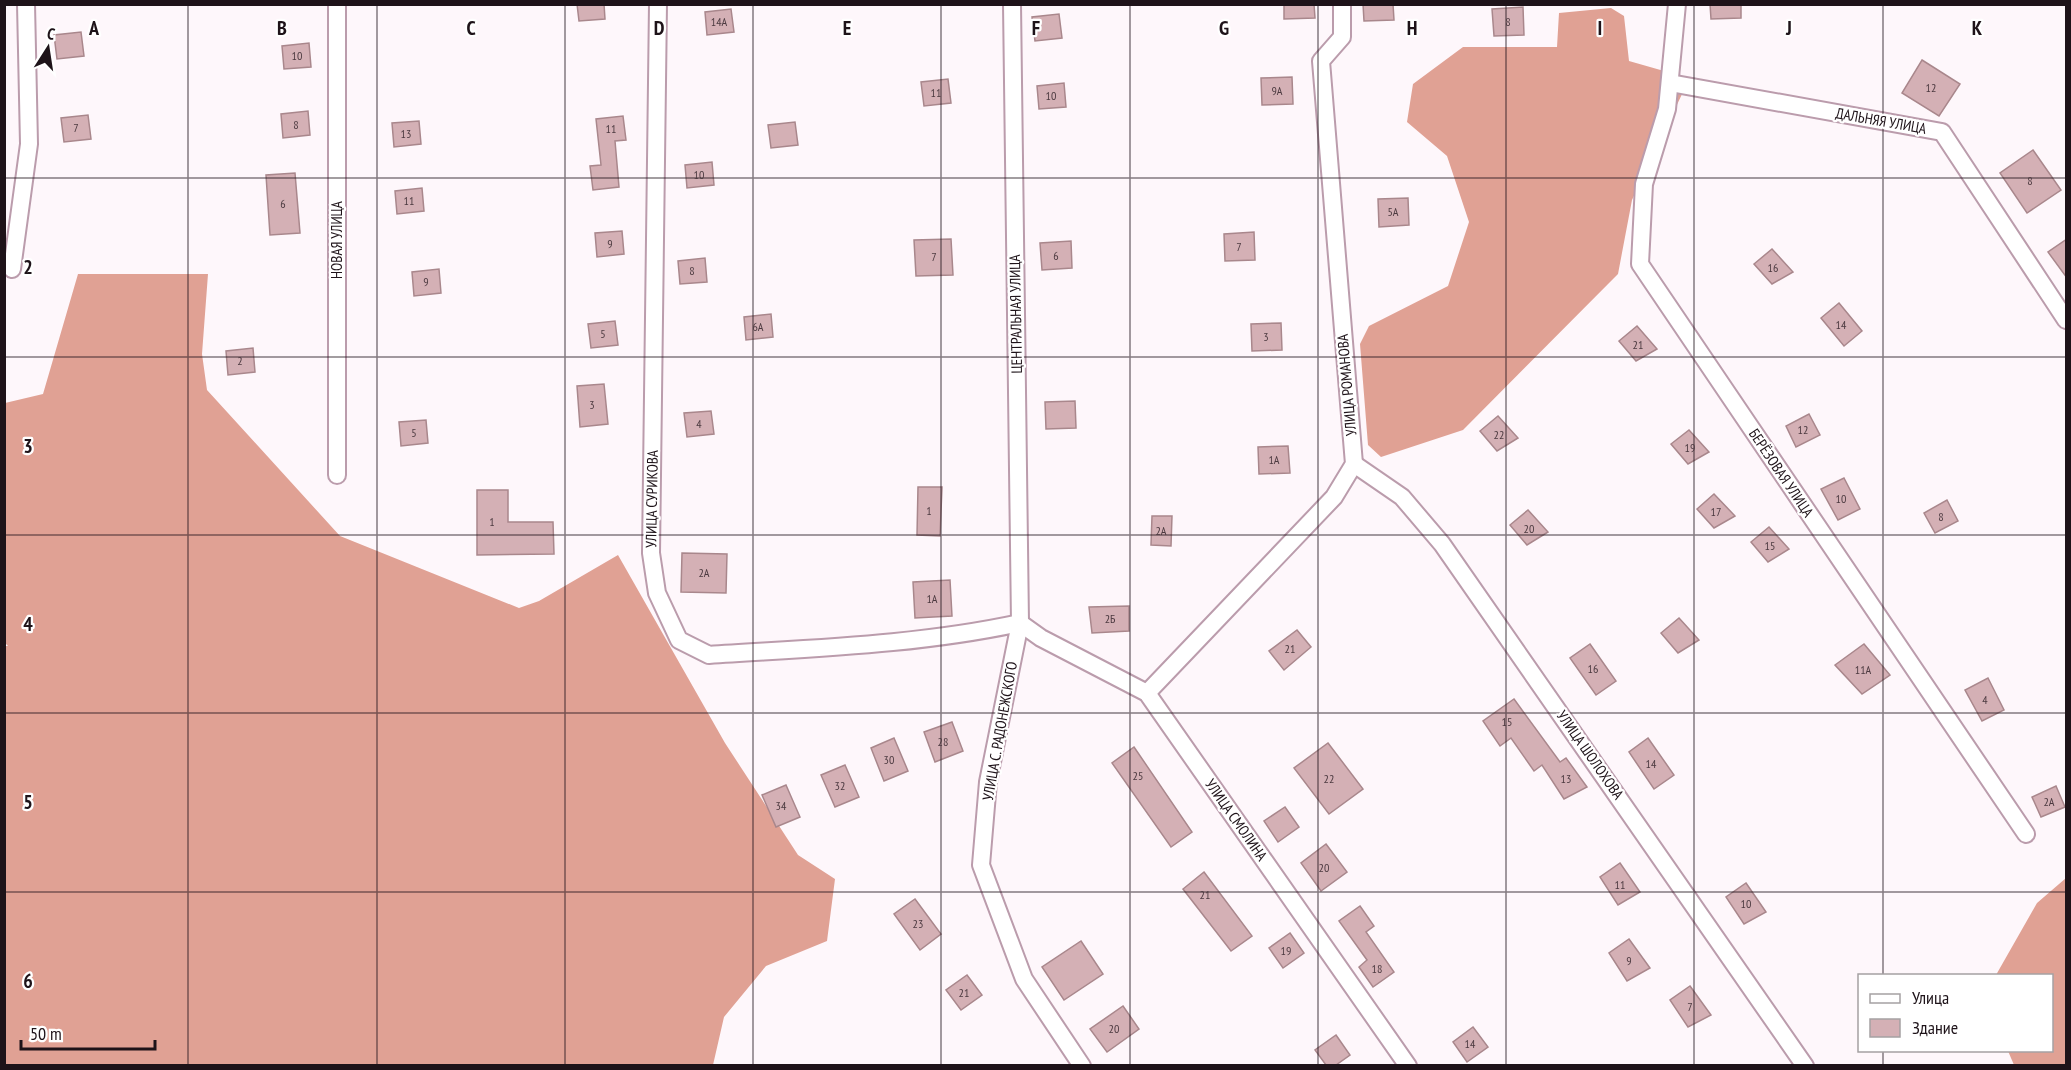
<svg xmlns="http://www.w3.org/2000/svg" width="2071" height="1070" font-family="'PT Sans Narrow',sans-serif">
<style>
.forest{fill:#e0a194}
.building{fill:#d4b0b5;stroke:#a9878c;stroke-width:1.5}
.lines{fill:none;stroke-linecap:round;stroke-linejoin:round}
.minor-casing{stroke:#bb9cac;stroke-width:20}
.minor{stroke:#fff;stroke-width:16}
.grid{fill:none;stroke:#1e1319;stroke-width:1.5;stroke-opacity:0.55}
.labels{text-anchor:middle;stroke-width:4.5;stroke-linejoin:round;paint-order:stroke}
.number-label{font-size:12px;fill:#4c3a40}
.street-label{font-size:15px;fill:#1e1319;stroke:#fff}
.grid-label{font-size:20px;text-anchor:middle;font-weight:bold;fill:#1e1319;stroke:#fff;stroke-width:4.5;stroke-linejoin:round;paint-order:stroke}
</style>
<rect width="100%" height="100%" fill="#fef7fb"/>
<g class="forest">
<path d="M1611,8L1624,16L1629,61L1671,73L1683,92L1632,200L1618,274L1463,430L1381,457L1368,445L1360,344L1369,326L1448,286L1469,222L1447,156L1407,122L1413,84L1463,47H1557L1559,13Z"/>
<path d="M78,274H208L202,354L207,390L340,536L519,608L539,601L618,555L725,743L798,855L835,879L827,941L766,966L724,1017L713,1065H5L4,646H8L4,642L5,403L43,394Z"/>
<path d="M2066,878V1065H2014L2008,1051L2052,1050V976L1996,975L2037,903Z"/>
</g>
<g class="building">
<path d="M577,4H604L605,19L579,21Z"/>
<path d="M1284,4H1314L1315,18L1284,19Z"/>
<path d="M1363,4H1393L1394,20L1364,21Z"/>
<path d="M1710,4H1741V18L1711,19Z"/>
<path d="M1523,7L1524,35L1494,36L1492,9Z"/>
<path d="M731,9L734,32L707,35L705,12Z"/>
<path d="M1059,14L1062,38L1035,41L1032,17Z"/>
<path d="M81,32L84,56L57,59L54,35Z"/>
<path d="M309,43L311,67L284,69L282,46Z"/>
<path d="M1922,60L1960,84L1939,116L1902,93Z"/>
<path d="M1292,77L1293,104L1262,105L1261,78Z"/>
<path d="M948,79L951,103L924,106L921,82Z"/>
<path d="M1064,83L1066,107L1039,109L1037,86Z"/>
<path d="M308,111L310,135L283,138L281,114Z"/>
<path d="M88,115L91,139L64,142L61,118Z"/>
<path d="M623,116L626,140L615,141L619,187L593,190L590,166L601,165L596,119Z"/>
<path d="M419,121L421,144L394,147L392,123Z"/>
<path d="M795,122L798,145L771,148L768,125Z"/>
<path d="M2033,150L2061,190L2027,213L2000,173Z"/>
<path d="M712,162L714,185L687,188L685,165Z"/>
<path d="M295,173L300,233L270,235L266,175Z"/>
<path d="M422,188L424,211L397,214L395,191Z"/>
<path d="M1408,198L1409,225L1379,227L1378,199Z"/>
<path d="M622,231L624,254L597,257L595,233Z"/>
<path d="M1254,232L1255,260L1225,261L1224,234Z"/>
<path d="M951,239L953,275L916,276L914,240Z"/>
<path d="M2067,239V278L2048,252Z"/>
<path d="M1071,241L1072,268L1042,270L1040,243Z"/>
<path d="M1772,249L1793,272L1772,284L1754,264Z"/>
<path d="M705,258L707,282L680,284L678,261Z"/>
<path d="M439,269L441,293L414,296L412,272Z"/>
<path d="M1839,303L1862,331L1844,346L1821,318Z"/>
<path d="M771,314L773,337L746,340L744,317Z"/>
<path d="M615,321L618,345L591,348L588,324Z"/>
<path d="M1281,323L1282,350L1252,351L1251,324Z"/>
<path d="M1637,326L1657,349L1636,361L1619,341Z"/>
<path d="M253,348L255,372L228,375L226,351Z"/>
<path d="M604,384L608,424L580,427L577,386Z"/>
<path d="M1075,401L1076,428L1046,429L1045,402Z"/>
<path d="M711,411L714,434L687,437L684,413Z"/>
<path d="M1809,414L1820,435L1796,447L1786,426Z"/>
<path d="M1498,416L1518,438L1497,451L1480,431Z"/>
<path d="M426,420L428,443L401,446L399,422Z"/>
<path d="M1689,430L1709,452L1688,464L1671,444Z"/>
<path d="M1288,446L1290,473L1259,474L1258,447Z"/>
<path d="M1844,478L1860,509L1838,520L1821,489Z"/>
<path d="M918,487H942L940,536L917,535Z"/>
<path d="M477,490H508V522H553L554,554L477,555Z"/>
<path d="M1714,494L1735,516L1714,528L1697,509Z"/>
<path d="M1947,500L1958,521L1935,533L1924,513Z"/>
<path d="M1528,510L1548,532L1527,545L1510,525Z"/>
<path d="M1152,516H1172L1171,546L1151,545Z"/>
<path d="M1769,527L1789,549L1768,562L1751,542Z"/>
<path d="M682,553L727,554L726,593L681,592Z"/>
<path d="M950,580L952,616L915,618L913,582Z"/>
<path d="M1129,606V631L1092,633L1089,607Z"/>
<path d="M1679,618L1699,640L1678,653L1661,633Z"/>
<path d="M1297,630L1311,647L1284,670L1269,651Z"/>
<path d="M1590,644L1616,681L1596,695L1570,658Z"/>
<path d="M1864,644L1890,675L1862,694L1835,665Z"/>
<path d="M1988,678L2004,710L1982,721L1965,690Z"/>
<path d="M1514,699L1560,762L1566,758L1587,787L1564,799L1542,765L1534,771L1511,738L1500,746L1483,721Z"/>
<path d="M952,722L963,751L935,762L924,732Z"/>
<path d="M894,738L908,771L884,781L871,748Z"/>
<path d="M1648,738L1674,775L1654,789L1629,752Z"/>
<path d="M1328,743L1363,789L1329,814L1294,768Z"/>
<path d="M1134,747L1192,832L1171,847L1112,763Z"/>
<path d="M845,765L859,797L835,807L821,775Z"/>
<path d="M786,785L800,817L776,827L762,795Z"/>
<path d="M2056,786L2065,807L2041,817L2032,797Z"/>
<path d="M1285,807L1299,827L1278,842L1264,821Z"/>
<path d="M1326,844L1347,872L1321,891L1301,863Z"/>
<path d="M1620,863L1640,892L1618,905L1600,877Z"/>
<path d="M1204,872L1252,936L1231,951L1183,889Z"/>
<path d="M1746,883L1766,912L1744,924L1726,897Z"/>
<path d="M915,899L941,934L920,950L894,914Z"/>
<path d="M1360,906L1374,926L1366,932L1394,972L1373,987L1359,967L1367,960L1339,921Z"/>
<path d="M1290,933L1304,953L1283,968L1269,948Z"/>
<path d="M1629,939L1650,968L1627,981L1609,953Z"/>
<path d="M1081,941L1103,974L1064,1000L1042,967Z"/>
<path d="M967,975L982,995L961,1010L946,990Z"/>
<path d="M1690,986L1711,1015L1688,1027L1670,1000Z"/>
<path d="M1123,1006L1139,1029L1107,1052L1090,1029Z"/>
<path d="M1473,1027L1488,1047L1467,1062L1453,1042Z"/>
<path d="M1336,1035L1350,1055L1336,1065H1326L1315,1050Z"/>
</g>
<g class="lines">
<defs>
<g id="minor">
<path d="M658,4L651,553L657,593L679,640L709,655C813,648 918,645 1020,623"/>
<path d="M1012,4L1020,623L988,782L981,865L1024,979L1082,1066"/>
<path d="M1677,4L1667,109L1644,184L1640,264L2026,834"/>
<path d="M1670,83L1942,132L2066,320"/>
<path d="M12,269L29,144L26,4"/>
<path d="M1354,464L1402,497L1442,544L1805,1066"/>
<path d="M337,475V4"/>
<path d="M1020,623L1041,638L1147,693L1408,1066"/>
<path d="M1147,693L1334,497L1354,464L1321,61L1342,37V4"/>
</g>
</defs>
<use href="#minor" class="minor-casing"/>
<use href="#minor" class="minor"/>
</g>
<path class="grid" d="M188,4V1066M377,4V1066M565,4V1066M753,4V1066M941,4V1066M1130,4V1066M1318,4V1066M1506,4V1066M1694,4V1066M1883,4V976M4,178H2066M4,357H2066M4,535H2066M4,713H2066M4,892H2066M1883,1050V1066"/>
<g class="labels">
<g class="number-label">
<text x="719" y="26">14А</text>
<text x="1508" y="26">8</text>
<text x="297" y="60">10</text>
<text x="1931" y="92">12</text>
<text x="1277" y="95">9А</text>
<text x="936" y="97">11</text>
<text x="1051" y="100">10</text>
<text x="296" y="129">8</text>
<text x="76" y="132">7</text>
<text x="611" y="133">11</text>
<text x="406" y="138">13</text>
<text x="699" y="179">10</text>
<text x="2030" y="185">8</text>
<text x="409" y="205">11</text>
<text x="283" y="208">6</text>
<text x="1393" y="216">5А</text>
<text x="610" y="248">9</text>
<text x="1239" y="251">7</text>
<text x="1056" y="260">6</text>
<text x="934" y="261">7</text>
<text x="1773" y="272">16</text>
<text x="692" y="275">8</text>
<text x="426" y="286">9</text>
<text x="1841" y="329">14</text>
<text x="758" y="331">6А</text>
<text x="603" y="338">5</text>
<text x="1266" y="341">3</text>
<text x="1638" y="349">21</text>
<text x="240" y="365">2</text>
<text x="592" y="409">3</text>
<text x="699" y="428">4</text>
<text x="1803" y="434">12</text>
<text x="414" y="437">5</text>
<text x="1499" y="439">22</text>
<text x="1690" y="452">19</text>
<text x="1274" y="464">1А</text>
<text x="1841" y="503">10</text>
<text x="929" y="515">1</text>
<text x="1716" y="516">17</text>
<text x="1941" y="521">8</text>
<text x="492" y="526">1</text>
<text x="1529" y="533">20</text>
<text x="1161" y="535">2А</text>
<text x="1770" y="550">15</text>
<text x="704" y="577">2А</text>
<text x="932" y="603">1А</text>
<text x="1110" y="623">2Б</text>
<text x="1290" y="653">21</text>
<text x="1593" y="673">16</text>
<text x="1863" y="674">11А</text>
<text x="1985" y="704">4</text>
<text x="1507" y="726">15</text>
<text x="943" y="746">28</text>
<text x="889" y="764">30</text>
<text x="1651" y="768">14</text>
<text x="1138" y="780">25</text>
<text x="1329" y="783">22</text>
<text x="1566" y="783">13</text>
<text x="840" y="790">32</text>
<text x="2049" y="806">2А</text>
<text x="781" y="810">34</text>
<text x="1324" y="872">20</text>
<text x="1620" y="889">11</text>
<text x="1205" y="899">21</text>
<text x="1746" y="908">10</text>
<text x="918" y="928">23</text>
<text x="1286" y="955">19</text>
<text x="1629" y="965">9</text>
<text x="1377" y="973">18</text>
<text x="964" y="997">21</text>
<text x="1690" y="1011">7</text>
<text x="1114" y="1033">20</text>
<text x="1470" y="1048">14</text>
</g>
<g class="street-label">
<text transform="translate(1881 121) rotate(10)" y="5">ДАЛЬНЯЯ УЛИЦА</text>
<text transform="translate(337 240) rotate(-90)" y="5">НОВАЯ УЛИЦА</text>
<text transform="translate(1016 314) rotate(-91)" y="5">ЦЕНТРАЛЬНАЯ УЛИЦА</text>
<text transform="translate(1347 385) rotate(-95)" y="5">УЛИЦА РОМАНОВА</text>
<text transform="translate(1781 473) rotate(56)" y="5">БЕРЁЗОВАЯ УЛИЦА</text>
<text transform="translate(652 499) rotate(-89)" y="5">УЛИЦА СУРИКОВА</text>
<text transform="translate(1000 731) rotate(-80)" y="5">УЛИЦА С. РАДОНЕЖСКОГО</text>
<text transform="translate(1590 755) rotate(55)" y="5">УЛИЦА ШОЛОХОВА</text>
<text transform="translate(1236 820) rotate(55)" y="5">УЛИЦА СМОЛИНА</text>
</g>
</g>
<g class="grid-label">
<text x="94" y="35">A</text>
<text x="282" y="35">B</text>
<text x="471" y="35">C</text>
<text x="659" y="35">D</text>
<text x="847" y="35">E</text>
<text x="1036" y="35">F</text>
<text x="1224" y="35">G</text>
<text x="1412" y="35">H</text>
<text x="1600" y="35">I</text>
<text x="1789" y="35">J</text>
<text x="1977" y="35">K</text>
<text x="28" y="274">2</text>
<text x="28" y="453">3</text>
<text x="28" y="631">4</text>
<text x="28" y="809">5</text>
<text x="28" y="988">6</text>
</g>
<rect width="2071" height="1070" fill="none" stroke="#1e1319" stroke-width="12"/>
<rect x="1858" y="974" width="195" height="78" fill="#ffffff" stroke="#a5a1a3" stroke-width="1.5"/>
<rect x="1870" y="994" width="30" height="9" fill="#ffffff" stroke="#a5a1a3" stroke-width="1.5"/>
<text x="1912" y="1004" font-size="18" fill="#1e1319">Улица</text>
<rect x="1870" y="1019" width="30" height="18" fill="#d4b0b5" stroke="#a5a1a3" stroke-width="1.5"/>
<text x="1912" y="1034" font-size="18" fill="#1e1319">Здание</text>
<g transform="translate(48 48) rotate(12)" stroke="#ffffff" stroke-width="4.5" paint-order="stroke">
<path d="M0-4.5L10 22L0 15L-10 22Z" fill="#1e1319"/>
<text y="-9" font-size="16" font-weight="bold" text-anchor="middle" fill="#1e1319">С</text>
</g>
<path d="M21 1040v9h134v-9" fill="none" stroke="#1e1319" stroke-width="3"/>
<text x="30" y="1040" font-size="18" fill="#1e1319" stroke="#ffffff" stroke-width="4.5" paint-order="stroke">50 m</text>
</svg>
